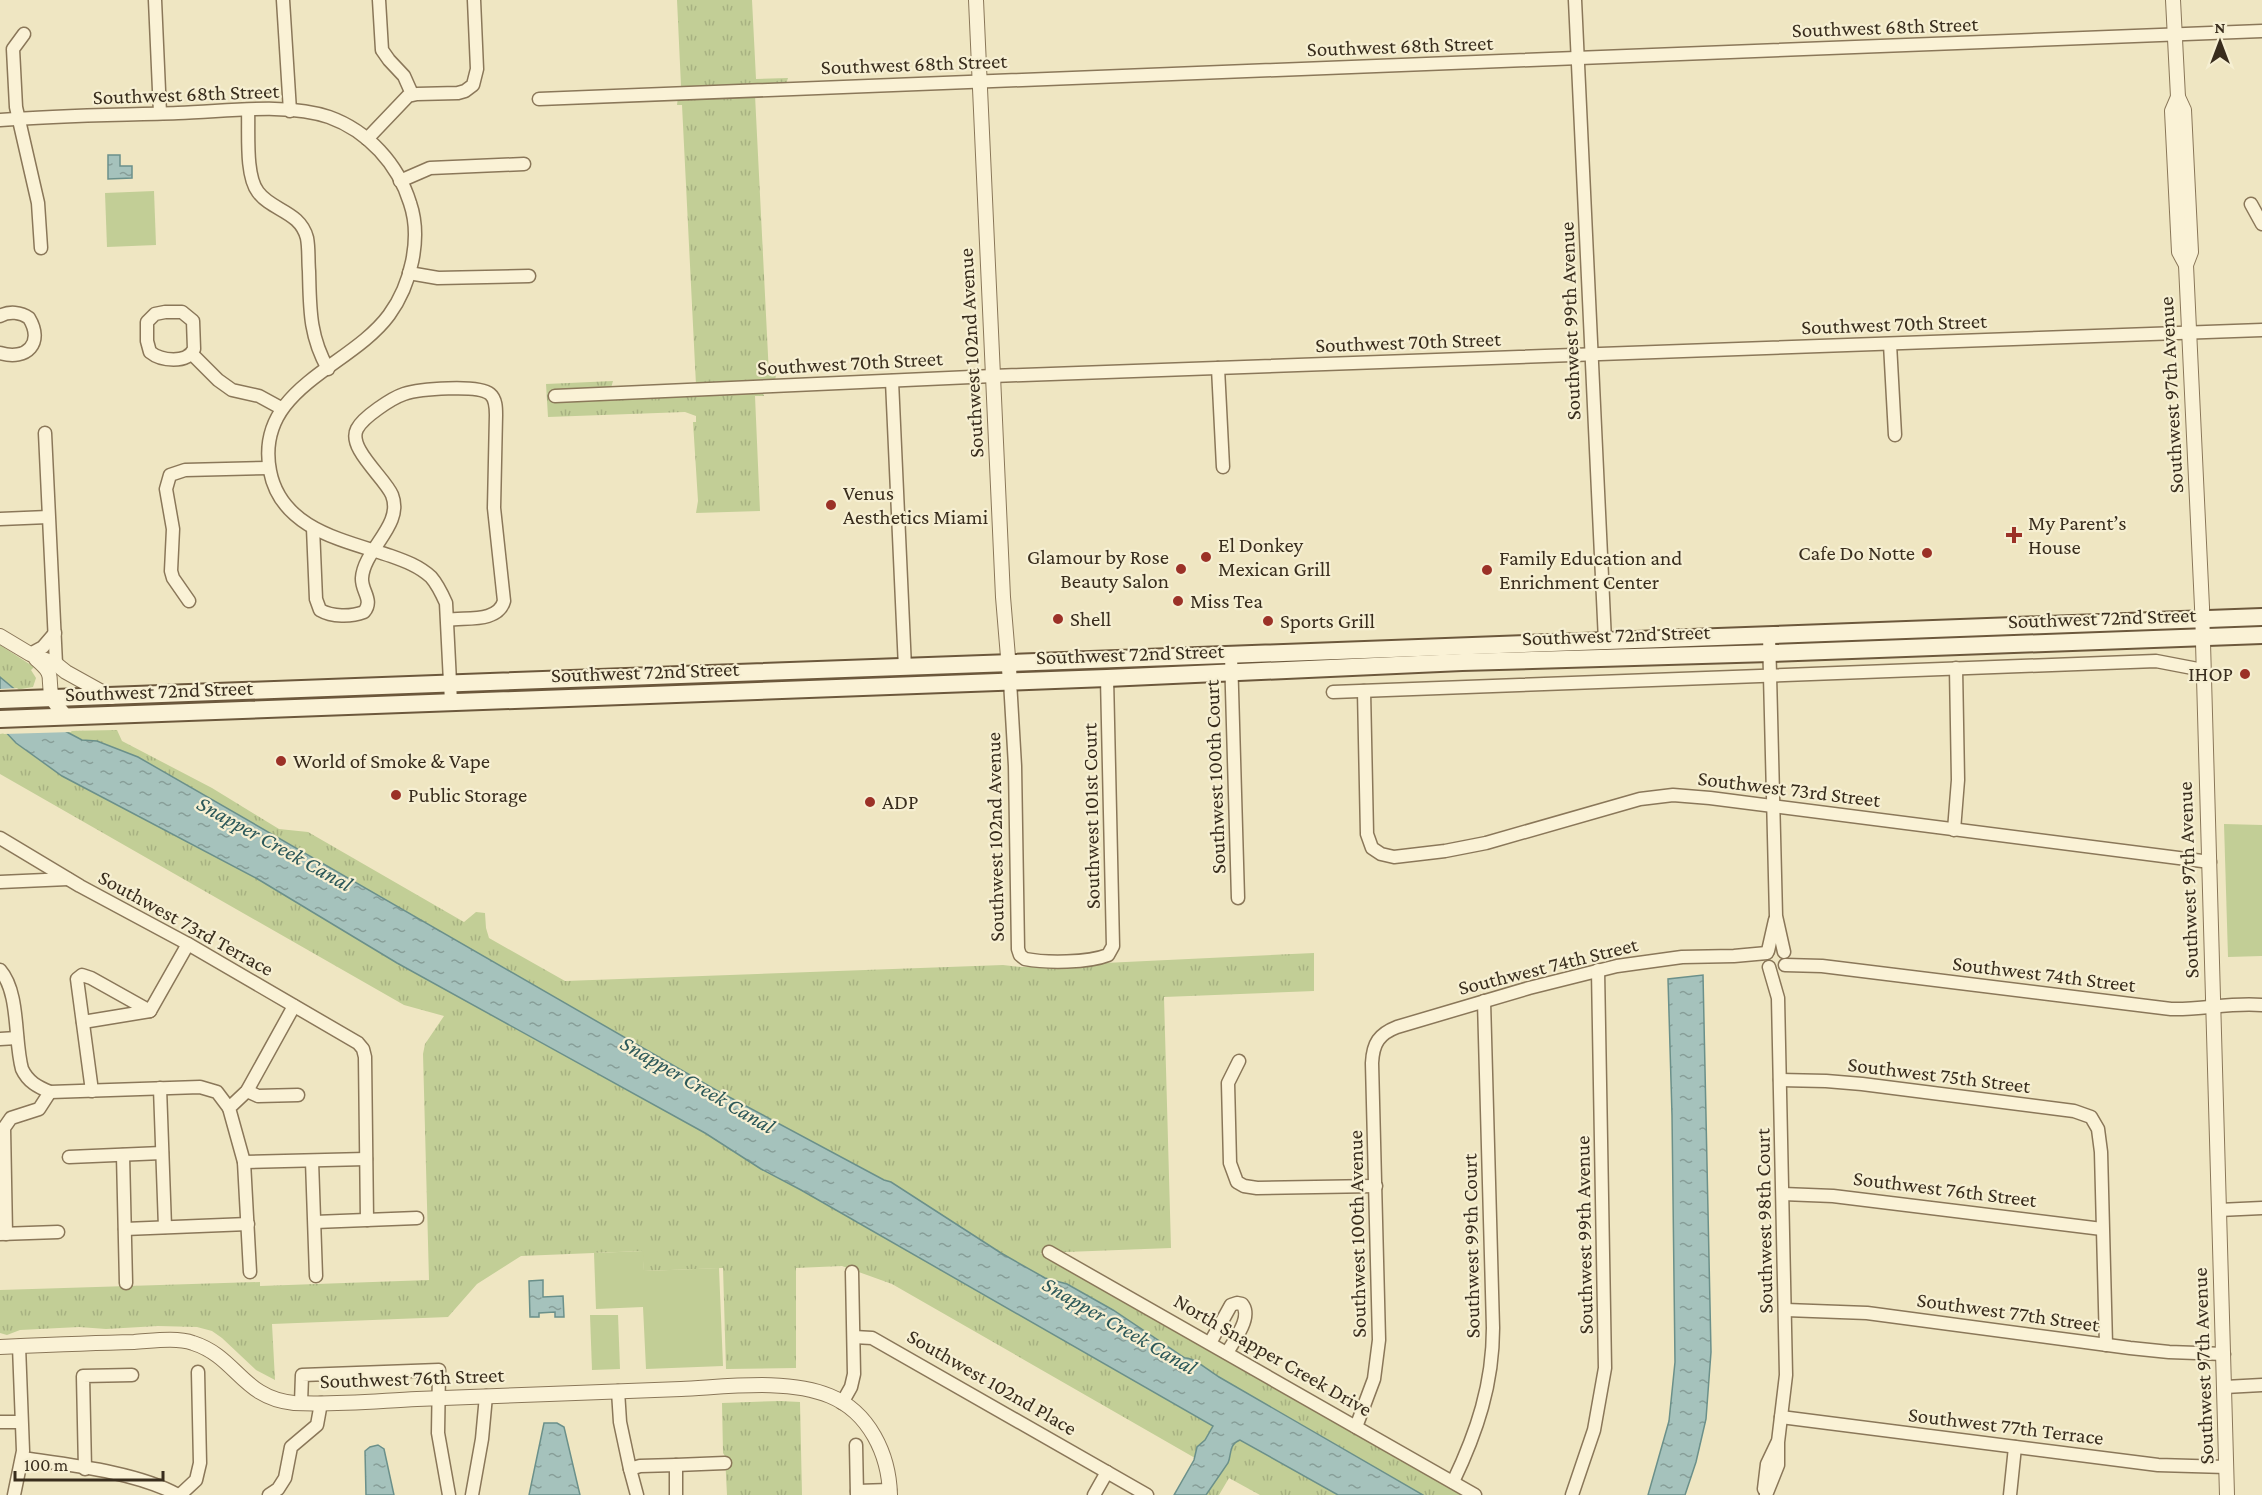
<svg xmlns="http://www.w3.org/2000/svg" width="2262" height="1495" font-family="'Crimson Pro',serif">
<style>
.grass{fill:url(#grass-tufts)}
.green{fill:#c2ce96}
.water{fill:url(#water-ripples);stroke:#6b908a;stroke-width:1.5}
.pier{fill:#efe6c2}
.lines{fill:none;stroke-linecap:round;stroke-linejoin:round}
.minor-casing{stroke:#8a7759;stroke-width:15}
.tertiary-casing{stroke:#8a7759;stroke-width:16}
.secondary-casing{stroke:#6c583c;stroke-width:20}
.minor{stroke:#faf2d6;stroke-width:12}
.tertiary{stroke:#faf2d6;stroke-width:14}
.secondary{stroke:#faf2d6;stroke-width:16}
.poi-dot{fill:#9b3127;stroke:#f6efd2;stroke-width:2}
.labels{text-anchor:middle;stroke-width:4.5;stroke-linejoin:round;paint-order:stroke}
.street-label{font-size:21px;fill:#392d1d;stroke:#f6efd2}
.poi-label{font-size:21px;fill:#392d1d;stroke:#f6efd2;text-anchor:start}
.water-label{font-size:22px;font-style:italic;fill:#2c5859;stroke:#f6efd2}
</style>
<defs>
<pattern id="grass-tufts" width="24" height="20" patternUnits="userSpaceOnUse" patternTransform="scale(1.5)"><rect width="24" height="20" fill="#c2ce96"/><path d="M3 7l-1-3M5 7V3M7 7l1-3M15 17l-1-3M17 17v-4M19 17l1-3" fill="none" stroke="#a7b181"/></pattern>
<pattern id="water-ripples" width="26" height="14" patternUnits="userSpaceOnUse" patternTransform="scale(1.5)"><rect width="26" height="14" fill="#a5c2bc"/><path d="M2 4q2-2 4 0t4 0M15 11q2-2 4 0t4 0" fill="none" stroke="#879e98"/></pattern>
</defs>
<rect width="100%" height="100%" fill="#efe6c2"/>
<g class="grass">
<path d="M677,0H752L756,79L788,78L786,84L686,88L681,86Z"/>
<path d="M755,95L769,375H776L775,381L696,385L682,105H677L678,97Z"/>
<path d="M613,381L611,388L762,391L764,396H755L760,511L696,513L698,501L693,422H696V416L685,412L548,417L546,384Z"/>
<path d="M0,645L34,667L31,670L36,678L33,687L15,690H36L35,692L14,693L13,688L0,677Z"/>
<path d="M117,730L122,741L212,788L279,829L308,832L464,922L476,912L485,913L486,928L489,938L565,981L1003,965L1021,967L1314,953V991L1164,997L1171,1248L1040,1253L1464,1495H1423L1219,1377L1200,1365L1198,1362L1185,1358L1113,1310L1067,1284L1045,1278L1001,1253L891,1182L884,1180L716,1090L138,757L97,741L82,740L65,731Z"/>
<path d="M6,733L25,750L62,776L256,878L397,963L705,1133L761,1169L801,1190L1214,1426L1205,1440L1198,1446L1195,1458L892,1284L842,1266L796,1268V1368L726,1369L723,1268L644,1271L642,1251L521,1256L477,1284L448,1317L272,1324L275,1380L256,1370L222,1338L212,1331L197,1327L158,1326L106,1329L79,1327L20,1330L7,1335L0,1333V1290L260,1282V1286L429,1280L423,1054L425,1044L444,1016L404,1005L0,774V734Z"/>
<path d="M780,1401L800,1402L802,1495H727L725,1456L723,1453L722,1403Z"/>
<path d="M1240,1440L1338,1495H1260L1229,1478L1219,1495H1206C1212,1485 1219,1475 1226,1465C1232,1456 1228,1446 1240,1440Z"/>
</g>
<g class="green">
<path d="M154,191L156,245L107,247L105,193Z"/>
<path d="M2224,824L2262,825V956L2228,957Z"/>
<path d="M643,1251L644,1271L719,1268L723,1366L646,1369L643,1307L596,1309L594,1253Z"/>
<path d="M590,1315H618L620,1369L592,1370Z"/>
</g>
<g class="water">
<path d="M108,155H120V166H132V178L108,179Z"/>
<path d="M0,677L65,731L82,740L97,741L138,757L716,1090L884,1180L891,1182L1001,1253L1045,1278L1067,1284L1113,1310L1185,1358C1194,1357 1210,1372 1219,1377L1423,1495H1338L1240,1440C1228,1445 1232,1454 1228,1463L1206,1495H1174L1194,1460L1197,1447L1205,1440L1213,1426L801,1190L761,1169L705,1133L397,963L256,878L62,776L16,743L0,726Z"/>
<path d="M1703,975L1711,1352L1706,1419L1696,1462L1685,1495H1648L1669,1421L1675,1362L1672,1115L1668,979Z"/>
<path d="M543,1280V1297L563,1296L564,1317H555V1312L539,1313V1317H530L529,1281Z"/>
<path d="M544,1423H557L564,1427L580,1495H529Z"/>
<path d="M378,1445L384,1449L394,1495H366L365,1451L370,1447Z"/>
</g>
<path class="pier" d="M17,688L36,705L72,732L4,734L0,730V689Z"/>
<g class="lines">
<defs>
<g id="minor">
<path d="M155,0L160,113"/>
<path d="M283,0L290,111"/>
<path d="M379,0L382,50L389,60L404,76L412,94"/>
<path d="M1575,0L1605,641"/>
<path d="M24,34L13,49L16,107L38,203L41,248"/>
<path d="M539,99L2262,31"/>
<path d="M248,110C249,132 245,175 258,192C272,211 300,211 307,238C309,248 308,260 309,271C310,308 309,335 328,369"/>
<path d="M0,120C59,115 119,115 178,113C224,112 286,102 329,117C368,131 398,164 410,203C422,238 411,285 389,315C350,368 254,388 270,471C281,529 343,540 391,556C405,561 419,566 431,577C438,585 442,594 446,603L451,702"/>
<path d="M367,139L408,96L417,94L458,93L465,91L473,85L477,69L474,0"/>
<path d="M400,181L430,168L524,164"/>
<path d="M2251,204L2262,224"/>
<path d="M409,273L438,278L529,276"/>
<path d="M165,312H182L193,321L194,349C187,364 161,361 150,352L147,341V322L155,314Z"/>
<path d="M0,316C9,311 21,312 29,318C44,343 27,361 0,353"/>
<path d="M1890,344L1895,435"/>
<path d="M192,354L218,380L232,390L259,396L281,408"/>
<path d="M1218,368L1223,467"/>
<path d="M892,381L905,668"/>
<path d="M555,396L993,376L2262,330"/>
<path d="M45,433L56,664"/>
<path d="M0,519L48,517"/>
<path d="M313,528L316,599L320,610C332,617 351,617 364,612C374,600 361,591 362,578C364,549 404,525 392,495C385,478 347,448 357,429C363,417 392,398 404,394C419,389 478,384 490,394C496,399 496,408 496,415L494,508L504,601C498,623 465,617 448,620"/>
<path d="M189,601L173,578L171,571L173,529L166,489L170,475L185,470L269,468"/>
<path d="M1769,635L1776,916L1784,952"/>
<path d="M30,654L43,647L55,633"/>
<path d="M1231,655L1238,898"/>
<path d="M1010,681L1015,766L1018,949L1020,955L1025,959C1046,963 1088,963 1108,955L1113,946L1107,678"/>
<path d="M1364,691L1367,834L1372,848L1381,854L1394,857L1445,851L1486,843L1640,799L1673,795L1710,798L2210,862"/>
<path d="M1333,692L2156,661L2203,670"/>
<path d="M1954,830L1958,780L1956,668"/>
<path d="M0,838L80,886L188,944L358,1043L363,1049L365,1057L367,1220"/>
<path d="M0,882L68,879"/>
<path d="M1768,951L1775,920"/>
<path d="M1785,965L1822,966L2171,1009C2202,1010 2231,1002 2262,1005"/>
<path d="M0,970C20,993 14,1040 22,1069C28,1082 38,1087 50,1092L200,1087L217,1092L229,1108"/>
<path d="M83,1022L150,1011"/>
<path d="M0,1039L17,1038"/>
<path d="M1239,1061L1228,1083L1230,1163L1237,1182L1244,1186L1257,1188L1376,1186"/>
<path d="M1780,1080L1826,1081L1862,1084L2074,1111L2091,1117L2098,1129L2101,1152L2106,1345"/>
<path d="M160,1088L165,1227"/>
<path d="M92,1091L77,979L82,975L91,978L150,1011L188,944"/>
<path d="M247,1091L258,1096L298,1095"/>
<path d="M123,1155L126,1283"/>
<path d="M69,1157L162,1153"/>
<path d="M312,1161L316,1276"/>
<path d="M244,1162L366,1159"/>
<path d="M1783,1194L1833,1196L2102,1229"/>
<path d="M2219,1210L2262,1208"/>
<path d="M315,1222L417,1218"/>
<path d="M125,1229L248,1224"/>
<path d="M0,1234L58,1232"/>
<path d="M6,1234L4,1128L11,1118L39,1109L50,1092"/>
<path d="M1049,1252L1475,1495"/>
<path d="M250,1272L244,1162L229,1108L247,1091L294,1006"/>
<path d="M1786,1310L1867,1313L2130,1348L2169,1352L2224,1354"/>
<path d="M854,1337L872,1338L1147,1495"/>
<path d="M1210,1343L1231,1305L1237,1303L1242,1304C1253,1317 1234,1340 1227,1353"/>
<path d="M2225,1387L2262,1385"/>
<path d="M618,1391L620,1422L630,1469L640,1466L676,1465V1495"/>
<path d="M301,1403L302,1375L439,1370L438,1433L449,1495"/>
<path d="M842,1403L851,1387L854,1374L852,1272"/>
<path d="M1781,1417L2158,1465L2226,1467"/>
<path d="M0,1422H21"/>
<path d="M1356,1427L1374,1379L1379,1340L1372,1063C1373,1043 1379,1034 1397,1027L1529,988L1617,966L1682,957L1734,956L1767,953"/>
<path d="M856,1445L857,1495"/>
<path d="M22,1458C70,1465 137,1472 178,1495"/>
<path d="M676,1465L725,1463"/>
<path d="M85,1469L83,1376L132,1375"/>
<path d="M630,1469L637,1495"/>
<path d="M1453,1482C1477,1432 1493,1384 1493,1328L1484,1001"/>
<path d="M1764,1489L1767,1464L1777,1443"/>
<path d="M857,1491L890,1490"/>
<path d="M14,1495L23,1451L19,1346"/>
<path d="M180,1495L196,1480L200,1463L198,1372"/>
<path d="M269,1495L278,1489L285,1478L291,1447L317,1425L321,1403"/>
<path d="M472,1495L482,1439L486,1396"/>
<path d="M1094,1495L1107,1472"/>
<path d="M1572,1495L1594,1430L1605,1368L1598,970"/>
<path d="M1766,1495L1778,1465V1442L1786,1375L1778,998L1769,967"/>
<path d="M2010,1495L2015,1447"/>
</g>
<g id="tertiary">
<path d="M976,0L1003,597L1010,681"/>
<path d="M2173,0L2178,97L2184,110L2191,252L2186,265L2202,607L2227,1495"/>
<path d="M2178,97L2172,111L2179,252L2186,265"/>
<path d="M0,636L30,654L56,664L66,672L111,697"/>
<path d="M36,659C57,677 46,675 52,697C54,704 62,711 66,717"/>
<path d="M0,1347C45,1345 89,1343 134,1342C152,1341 176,1337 193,1343C237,1357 242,1398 294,1403C334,1405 376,1401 417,1399C505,1396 593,1392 681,1389C725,1387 788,1378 830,1396C869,1412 889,1454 890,1495"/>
</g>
<g id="secondary">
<path d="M0,700L2262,617"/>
<path d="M0,719L1107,678L1462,662L1770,653L2262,635"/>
</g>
</defs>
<use href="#minor" class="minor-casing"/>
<use href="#tertiary" class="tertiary-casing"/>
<use href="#secondary" class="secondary-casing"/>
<use href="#minor" class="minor"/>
<use href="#tertiary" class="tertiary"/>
<use href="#secondary" class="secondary"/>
</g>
<g class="poi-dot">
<circle cx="831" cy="505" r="6"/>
<path d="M2011 526h6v6h6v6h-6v6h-6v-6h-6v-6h6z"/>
<circle cx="1927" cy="553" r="6"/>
<circle cx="1206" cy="557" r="6"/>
<circle cx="1181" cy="569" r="6"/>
<circle cx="1487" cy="570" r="6"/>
<circle cx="1178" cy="601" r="6"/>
<circle cx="1058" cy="619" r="6"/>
<circle cx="1268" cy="621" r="6"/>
<circle cx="2245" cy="674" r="6"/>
<circle cx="281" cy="761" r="6"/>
<circle cx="396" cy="795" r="6"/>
<circle cx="870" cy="802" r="6"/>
</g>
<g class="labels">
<g class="street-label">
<text transform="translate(1885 27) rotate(-2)" y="7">Southwest 68th Street</text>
<text transform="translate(1400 46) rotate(-2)" y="7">Southwest 68th Street</text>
<text transform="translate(914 64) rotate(-2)" y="7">Southwest 68th Street</text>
<text transform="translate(186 94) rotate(-2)" y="7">Southwest 68th Street</text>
<text transform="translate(1570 321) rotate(-92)" y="7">Southwest 99th Avenue</text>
<text transform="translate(1894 324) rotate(-2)" y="7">Southwest 70th Street</text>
<text transform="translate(1408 342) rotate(-2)" y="7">Southwest 70th Street</text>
<text transform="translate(971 353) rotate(-93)" y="7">Southwest 102nd Avenue</text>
<text transform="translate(850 363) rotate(-3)" y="7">Southwest 70th Street</text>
<text transform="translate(2171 395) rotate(-93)" y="7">Southwest 97th Avenue</text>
<text transform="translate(2102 618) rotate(-2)" y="7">Southwest 72nd Street</text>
<text transform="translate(1616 635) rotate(-2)" y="7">Southwest 72nd Street</text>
<text transform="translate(1130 654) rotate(-2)" y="7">Southwest 72nd Street</text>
<text transform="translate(645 672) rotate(-2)" y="7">Southwest 72nd Street</text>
<text transform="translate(159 691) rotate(-2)" y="7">Southwest 72nd Street</text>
<text transform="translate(1215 777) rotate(-92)" y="7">Southwest 100th Court</text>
<text transform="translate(1789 789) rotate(7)" y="7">Southwest 73rd Street</text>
<text transform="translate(1091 816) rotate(-91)" y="7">Southwest 101st Court</text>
<text transform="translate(995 837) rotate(-91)" y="7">Southwest 102nd Avenue</text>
<text transform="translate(2188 880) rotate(-92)" y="7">Southwest 97th Avenue</text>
<text transform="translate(186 923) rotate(29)" y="7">Southwest 73rd Terrace</text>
<text transform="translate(1548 966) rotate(-14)" y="7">Southwest 74th Street</text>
<text transform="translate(2044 974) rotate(7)" y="7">Southwest 74th Street</text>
<text transform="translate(1939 1075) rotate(7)" y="7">Southwest 75th Street</text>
<text transform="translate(1945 1189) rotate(7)" y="7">Southwest 76th Street</text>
<text transform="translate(1764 1221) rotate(-91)" y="7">Southwest 98th Court</text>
<text transform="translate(1357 1234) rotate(-91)" y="7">Southwest 100th Avenue</text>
<text transform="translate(1584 1235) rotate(-91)" y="7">Southwest 99th Avenue</text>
<text transform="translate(1471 1246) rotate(-91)" y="7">Southwest 99th Court</text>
<text transform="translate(2008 1312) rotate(8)" y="7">Southwest 77th Street</text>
<text transform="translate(1273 1355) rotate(30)" y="7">North Snapper Creek Drive</text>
<text transform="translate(2203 1366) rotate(-92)" y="7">Southwest 97th Avenue</text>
<text transform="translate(412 1378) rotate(-2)" y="7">Southwest 76th Street</text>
<text transform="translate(992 1382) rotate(30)" y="7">Southwest 102nd Place</text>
<text transform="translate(2006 1426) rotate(7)" y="7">Southwest 77th Terrace</text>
</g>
<g class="poi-label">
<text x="843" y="500">Venus<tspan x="843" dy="24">Aesthetics Miami</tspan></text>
<text x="2028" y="530">My Parent’s<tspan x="2028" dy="24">House</tspan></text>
<text x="1218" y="552">El Donkey<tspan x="1218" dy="24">Mexican Grill</tspan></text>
<text x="1915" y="560" text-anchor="end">Cafe Do Notte</text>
<text x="1169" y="564" text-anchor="end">Glamour by Rose<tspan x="1169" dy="24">Beauty Salon</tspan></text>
<text x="1499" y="565">Family Education and<tspan x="1499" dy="24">Enrichment Center</tspan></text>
<text x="1190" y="608">Miss Tea</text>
<text x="1070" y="626">Shell</text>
<text x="1280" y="628">Sports Grill</text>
<text x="2233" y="681" text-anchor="end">IHOP</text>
<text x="293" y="768">World of Smoke &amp; Vape</text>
<text x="408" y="802">Public Storage</text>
<text x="882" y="809">ADP</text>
</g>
<g class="water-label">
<text transform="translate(275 843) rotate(29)" y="8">Snapper Creek Canal</text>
<text transform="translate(698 1084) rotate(30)" y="8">Snapper Creek Canal</text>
<text transform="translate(1120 1325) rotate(30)" y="8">Snapper Creek Canal</text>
</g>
</g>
<g transform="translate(2220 42)" stroke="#f6efd2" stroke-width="4.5" paint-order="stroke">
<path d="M0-4.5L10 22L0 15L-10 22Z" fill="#392d1d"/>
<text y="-9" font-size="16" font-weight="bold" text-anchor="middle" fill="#392d1d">N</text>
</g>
<path d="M15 1471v9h148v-9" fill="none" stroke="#392d1d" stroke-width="3"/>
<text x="24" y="1471" font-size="18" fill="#392d1d" stroke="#f6efd2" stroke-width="4.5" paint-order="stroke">100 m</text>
</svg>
